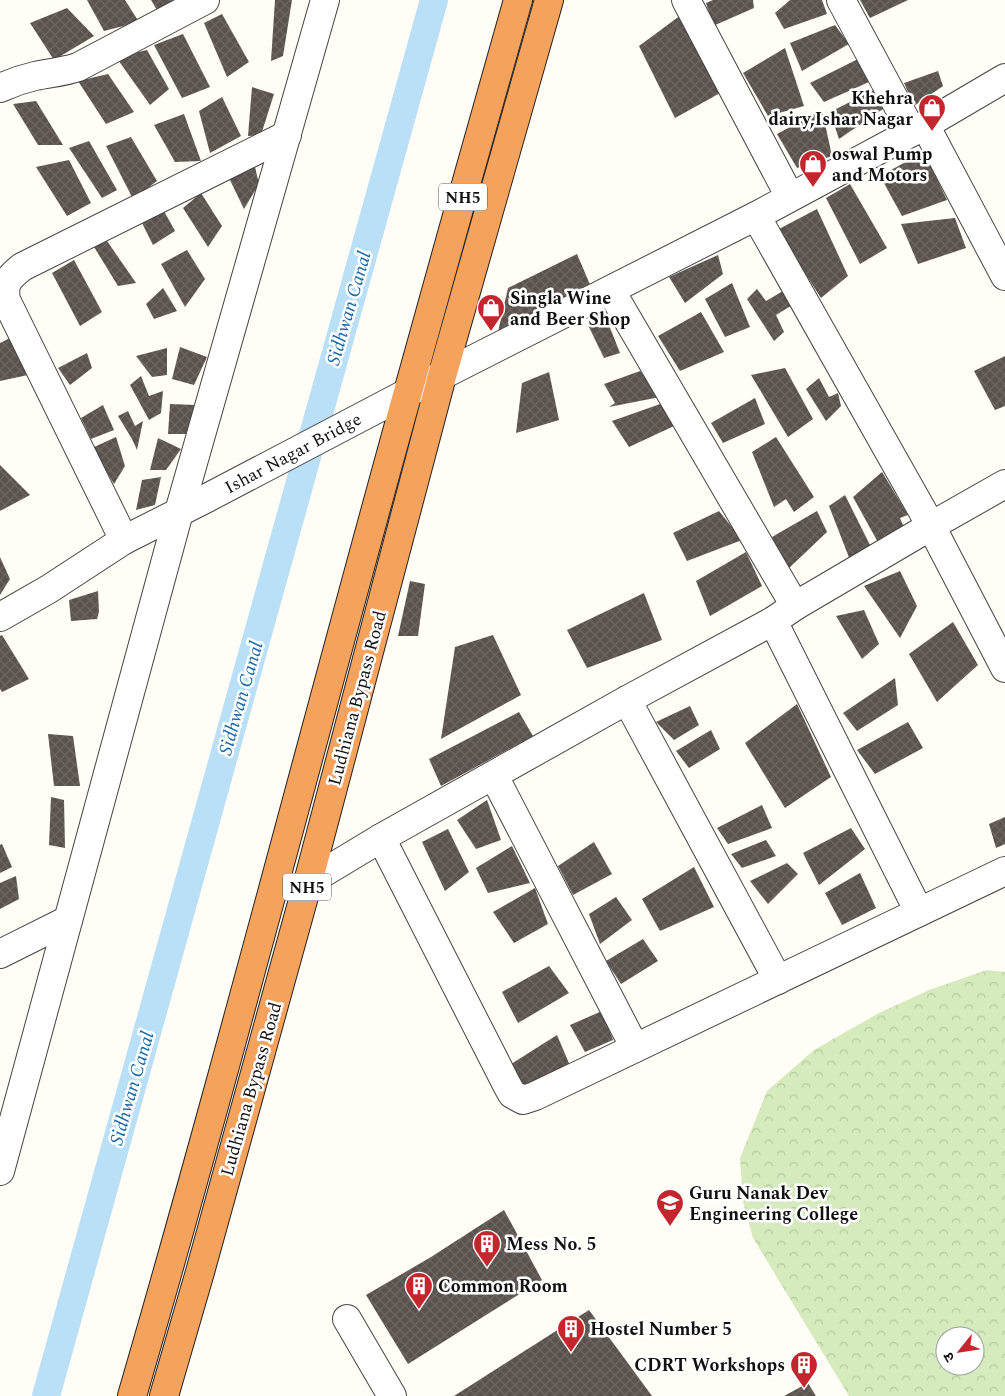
<svg xmlns="http://www.w3.org/2000/svg" width="1005" height="1396" font-family="Spectral,'Noto Sans Devanagari',serif">
<style>
.park{fill:url(#park-crowns);fill-rule:evenodd}
.lines{fill:none;stroke-linecap:round;stroke-linejoin:round}
.canal{stroke:#b9e0f7;stroke-width:28}
.building{fill:url(#building-cross-hatch)}
.minor-casing{stroke:#444;stroke-width:30}
.highway-casing{stroke:#222;stroke-width:30}
.minor{stroke:#fff;stroke-width:28}
.highway{stroke:#f5a25d;stroke-width:28}
.labels{text-anchor:middle;stroke-width:5;stroke-linejoin:round;paint-order:stroke}
.shield{fill:#fff;stroke:#585858;stroke-width:1}
.shield-label{font-size:16px;font-weight:bold;fill:#111}
.poi-label{font-size:18px;font-weight:bold;fill:#111;stroke:#fff;text-anchor:start}
.street-label{font-size:18px;fill:#111;stroke:#fff}
.water-label{font-size:19px;font-style:italic;fill:#1768a6;stroke:#fff}
</style>
<defs>
<pattern id="park-crowns" width="20" height="18" patternUnits="userSpaceOnUse" patternTransform="scale(1.25)"><rect width="20" height="18" fill="#d5ebbd"/><path d="M2 6a3 3 0 1 1 6 0M12 15a3 3 0 1 1 6 0" fill="none" stroke="#b6c8a1"/></pattern>
<pattern id="building-cross-hatch" width="8" height="8" patternUnits="userSpaceOnUse" patternTransform="scale(1.25)"><rect width="8" height="8" fill="#5a524d"/><path d="M0 0l8 8M0 8l8-8" fill="none" stroke="#6d6662"/></pattern>
</defs>
<rect width="100%" height="100%" fill="#fffdf5"/>
<path class="park" d="M987,970L1005,972V1396H849L753,1238L743,1202L740,1158L767,1091L814,1050L877,1014L929,990ZM945,1336H975V1366H945Z"/>
<g class="lines">
<path class="canal" d="M46,1396L434,0"/>
</g>
<g class="building">
<path d="M87,0H125L139,22L104,31Z"/>
<path d="M151,0H173L158,12Z"/>
<path d="M275,0H292L283,56L271,61Z"/>
<path d="M713,0H753L754,8L713,26L706,3Z"/>
<path d="M790,0H822L827,14L784,29L775,13Z"/>
<path d="M860,0H908L870,18Z"/>
<path d="M67,8L94,36L54,60L30,23Z"/>
<path d="M685,12L722,92L675,118L639,46Z"/>
<path d="M222,14L249,62L227,77L204,23Z"/>
<path d="M835,25L849,44L802,71L790,43Z"/>
<path d="M183,34L210,87L182,98L154,45Z"/>
<path d="M785,48L804,106L768,116L743,73Z"/>
<path d="M147,50L169,89L150,105L116,57Z"/>
<path d="M860,58L869,82L824,102L810,83Z"/>
<path d="M938,71L943,86L914,106L904,83Z"/>
<path d="M108,74L134,112L106,124L78,81Z"/>
<path d="M252,87L274,94L261,135L248,136Z"/>
<path d="M878,88L886,107L839,139L830,112Z"/>
<path d="M222,97L241,136L210,153L199,111Z"/>
<path d="M36,101L63,145H38L13,104Z"/>
<path d="M822,110L832,156L797,168L777,134Z"/>
<path d="M184,114L201,161L175,162L154,125Z"/>
<path d="M131,137L157,181L133,199L106,146Z"/>
<path d="M89,141L117,190L102,198L69,148Z"/>
<path d="M924,152L947,200L902,216L880,176Z"/>
<path d="M69,160L91,203L67,216L36,167Z"/>
<path d="M255,167L259,184L244,209L229,178Z"/>
<path d="M850,184L887,248L860,264L826,198Z"/>
<path d="M201,193L222,226L208,247L183,208Z"/>
<path d="M817,209L848,276L821,298L777,230Z"/>
<path d="M164,211L175,231L153,245L142,223Z"/>
<path d="M955,218L966,248L918,264L901,224Z"/>
<path d="M105,238L136,283L118,286L91,242Z"/>
<path d="M187,250L205,279L185,307L161,264Z"/>
<path d="M577,254L591,287L498,332L508,288Z"/>
<path d="M718,255L723,274L685,303L669,277Z"/>
<path d="M74,260L102,312L80,326L52,273Z"/>
<path d="M732,283L750,327L725,337L705,299Z"/>
<path d="M163,288L177,311L154,319L146,304Z"/>
<path d="M788,288L794,304L776,315L784,332L774,341L747,299L757,289L766,301Z"/>
<path d="M701,312L724,352L680,371L658,336Z"/>
<path d="M605,315L620,353L604,358L587,323Z"/>
<path d="M10,338L28,375L0,381V343Z"/>
<path d="M180,347L207,357L194,385L172,379Z"/>
<path d="M167,348V375L152,377L136,356Z"/>
<path d="M87,353L92,368L70,385L58,368Z"/>
<path d="M1005,356V406L995,410L974,371Z"/>
<path d="M785,368L813,419L788,437L751,375Z"/>
<path d="M640,371L660,397L609,407L615,403L604,384Z"/>
<path d="M549,372L559,420L516,433L522,383Z"/>
<path d="M141,376L149,396L163,391L161,413L149,420L130,385Z"/>
<path d="M819,378L829,397L838,393L841,406L826,421L806,389Z"/>
<path d="M755,398L765,424L723,443L711,423Z"/>
<path d="M663,403L674,426L629,447L612,421Z"/>
<path d="M170,404L195,405L186,434H168Z"/>
<path d="M103,405L114,430L91,439L81,418Z"/>
<path d="M128,411L135,426L143,421L137,450L132,439L118,416Z"/>
<path d="M116,437L125,466L114,484L92,448Z"/>
<path d="M776,437L814,497L794,512L786,499L774,507L752,452Z"/>
<path d="M158,438L181,449L166,470H150Z"/>
<path d="M0,465L30,495L0,511Z"/>
<path d="M882,472L908,515L900,518L905,530L880,546L853,497Z"/>
<path d="M161,477L155,505L136,510L142,480Z"/>
<path d="M845,495L871,547L850,560L829,506Z"/>
<path d="M719,511L742,540L687,561L673,533Z"/>
<path d="M817,511L827,532L788,569L772,537Z"/>
<path d="M746,552L762,586L710,616L696,581Z"/>
<path d="M0,557L10,579L0,595Z"/>
<path d="M900,571L917,606L900,638L864,586Z"/>
<path d="M410,581L425,584L418,636H398Z"/>
<path d="M98,591L99,612L97,619L71,621L69,600Z"/>
<path d="M644,593L662,640L587,668L567,630Z"/>
<path d="M864,610L879,644L862,659L836,616Z"/>
<path d="M953,622L978,665L937,702L909,654Z"/>
<path d="M2,635L29,679L2,692L0,689V636Z"/>
<path d="M493,635L521,695L441,739L455,647Z"/>
<path d="M895,678L898,705L857,731L843,713Z"/>
<path d="M797,704L831,777L785,808L745,743Z"/>
<path d="M690,706L699,725L674,740L656,722Z"/>
<path d="M519,712L533,736L441,786L429,759Z"/>
<path d="M908,722L923,748L875,774L857,750Z"/>
<path d="M711,730L720,749L689,768L676,751Z"/>
<path d="M48,734L73,736L80,786H54Z"/>
<path d="M51,797L64,800L65,848L49,845Z"/>
<path d="M487,800L501,840L476,849L457,820Z"/>
<path d="M762,805L772,828L728,844L717,828Z"/>
<path d="M1005,817V844L996,848L989,824Z"/>
<path d="M851,828L865,849L819,885L803,853Z"/>
<path d="M448,829L469,872L445,891L422,842Z"/>
<path d="M766,840L776,856L742,868L731,854Z"/>
<path d="M594,842L612,874L573,895L558,866Z"/>
<path d="M2,844L12,867L0,873V845Z"/>
<path d="M512,846L530,883L488,893L476,868Z"/>
<path d="M787,863L798,874L768,904L750,881Z"/>
<path d="M694,867L714,907L660,931L642,899Z"/>
<path d="M860,873L876,908L842,925L825,893Z"/>
<path d="M16,876L19,899L0,909V883Z"/>
<path d="M535,888L548,924L514,943L493,912Z"/>
<path d="M616,897L632,920L600,944L589,914Z"/>
<path d="M643,939L658,961L621,984L606,961Z"/>
<path d="M549,966L569,993L518,1023L502,992Z"/>
<path d="M602,1011L613,1040L585,1052L570,1025Z"/>
<path d="M557,1035L571,1068L524,1087L508,1066Z"/>
<path d="M504,1210L542,1280L408,1364L366,1295L431,1257Z"/>
<path d="M589,1310L652,1396H454Z"/>
<path d="M808,1383L816,1396H784Z"/>
</g>
<g class="lines">
<defs>
<g id="minor">
<path d="M686,0L790,197"/>
<path d="M841,0L912,132"/>
<path d="M0,88C11,83 22,79 35,76C49,73 64,72 78,67L205,0"/>
<path d="M925,125L1005,276"/>
<path d="M756,216L931,526L1005,668"/>
<path d="M611,291L795,606"/>
<path d="M124,540L6,300C3,282 9,278 22,267L287,135"/>
<path d="M0,617L49,589L124,540L207,498L407,393L756,216L925,125L1005,78"/>
<path d="M773,621L919,912"/>
<path d="M627,700L778,980"/>
<path d="M494,776L635,1048"/>
<path d="M381,838L507,1085L512,1094L523,1100L535,1096L1005,871"/>
<path d="M308,882L381,838L627,700L773,621L795,606L931,526L1005,484"/>
<path d="M0,954L68,920"/>
<path d="M0,1171L179,512L325,0"/>
<path d="M347,1319L392,1396"/>
</g>
<g id="highway">
<path d="M132,1396C229,1063 315,727 408,392C444,261 481,131 518,0"/>
<path d="M164,1396L200,1272L308,882L442,376L549,0"/>
</g>
</defs>
<use href="#minor" class="minor-casing"/>
<use href="#highway" class="highway-casing"/>
<use href="#minor" class="minor"/>
<use href="#highway" class="highway"/>
</g>
<defs>
<symbol id="shop-pin" viewBox="-11 -11 22 30"><path d="M0 17L-7.5 6A9.5 9.5 0 1 1 7.5 6Z" fill="#c4262e" stroke="#fff"/><path d="M-5-2.5h2.3a2.7 3.5 0 0 1 5.4 0H5L5.5 6h-11ZM-1.5-2.5h3a1.5 2.3 0 0 0-3 0Z" fill="#fff"/></symbol>
<symbol id="university-pin" viewBox="-11 -11 22 30"><path d="M0 17L-7.5 6A9.5 9.5 0 1 1 7.5 6Z" fill="#c4262e" stroke="#fff"/><path d="M0-5L7-2L0 1L-7-2ZM-4 1L0 2.5L4 1V4Q0 6-4 4Z" fill="#fff"/></symbol>
<symbol id="building-pin" viewBox="-11 -11 22 30"><path d="M0 17L-7.5 6A9.5 9.5 0 1 1 7.5 6Z" fill="#c4262e" stroke="#fff"/><path d="M-4-6H4V6H1V3H-1V6H-4ZM-2.5-4.3h1.7v1.8h-1.7ZM.8-4.3h1.7v1.8H.8ZM-2.5-1h1.7V.8h-1.7ZM.8-1h1.7V.8H.8Z" fill="#fff"/></symbol>
</defs>
<g fill-rule="evenodd">
<use href="#shop-pin" x="916" y="92" width="32" height="43"/>
<use href="#shop-pin" x="797" y="148" width="32" height="43"/>
<use href="#shop-pin" x="475" y="292" width="32" height="43"/>
<use href="#university-pin" x="654" y="1187" width="32" height="43"/>
<use href="#building-pin" x="471" y="1228" width="32" height="43"/>
<use href="#building-pin" x="403" y="1270" width="32" height="43"/>
<use href="#building-pin" x="555" y="1313" width="32" height="43"/>
<use href="#building-pin" x="788" y="1349" width="32" height="43"/>
</g>
<g class="labels">
<g class="shield">
<rect x="439" y="183.5" width="48" height="27" rx="4"/>
<rect x="283" y="873.5" width="48" height="27" rx="4"/>
</g>
<g class="shield-label">
<text x="463" y="203">NH5</text>
<text x="307" y="893">NH5</text>
</g>
<g class="poi-label">
<text x="913" y="104" text-anchor="end">Khehra<tspan x="913" dy="21">dairy,Ishar Nagar</tspan></text>
<text x="832" y="160">oswal Pump<tspan x="832" dy="21">and Motors</tspan></text>
<text x="510" y="304">Singla Wine<tspan x="510" dy="21">and Beer Shop</tspan></text>
<text x="689" y="1199">Guru Nanak Dev<tspan x="689" dy="21">Engineering College</tspan></text>
<text x="506" y="1250">Mess No. 5</text>
<text x="438" y="1292">Common Room</text>
<text x="590" y="1335">Hostel Number 5</text>
<text x="785" y="1371" text-anchor="end">CDRT Workshops</text>
</g>
<g class="street-label">
<text transform="translate(293 453) rotate(-28)" y="6">Ishar Nagar Bridge</text>
<text transform="translate(357 698) rotate(-75)" y="6">Ludhiana Bypass Road</text>
<text transform="translate(251 1089) rotate(-74)" y="6">Ludhiana Bypass Road</text>
</g>
<g class="water-label">
<text transform="translate(348 308) rotate(-74)" y="7">Sidhwan Canal</text>
<text transform="translate(240 698) rotate(-74)" y="7">Sidhwan Canal</text>
<text transform="translate(131 1088) rotate(-74)" y="7">Sidhwan Canal</text>
</g>
</g>
<g transform="translate(960 1351) rotate(240)"><circle r="24" fill="#ffffff" stroke="#a0a0a0"/>
<path d="M0-4L9 19L0 12L-9 19Z" fill="#c4262e"/>
<text y="-8" font-size="14" font-weight="bold" text-anchor="middle" fill="#111111">उ</text>
</g>
</svg>
